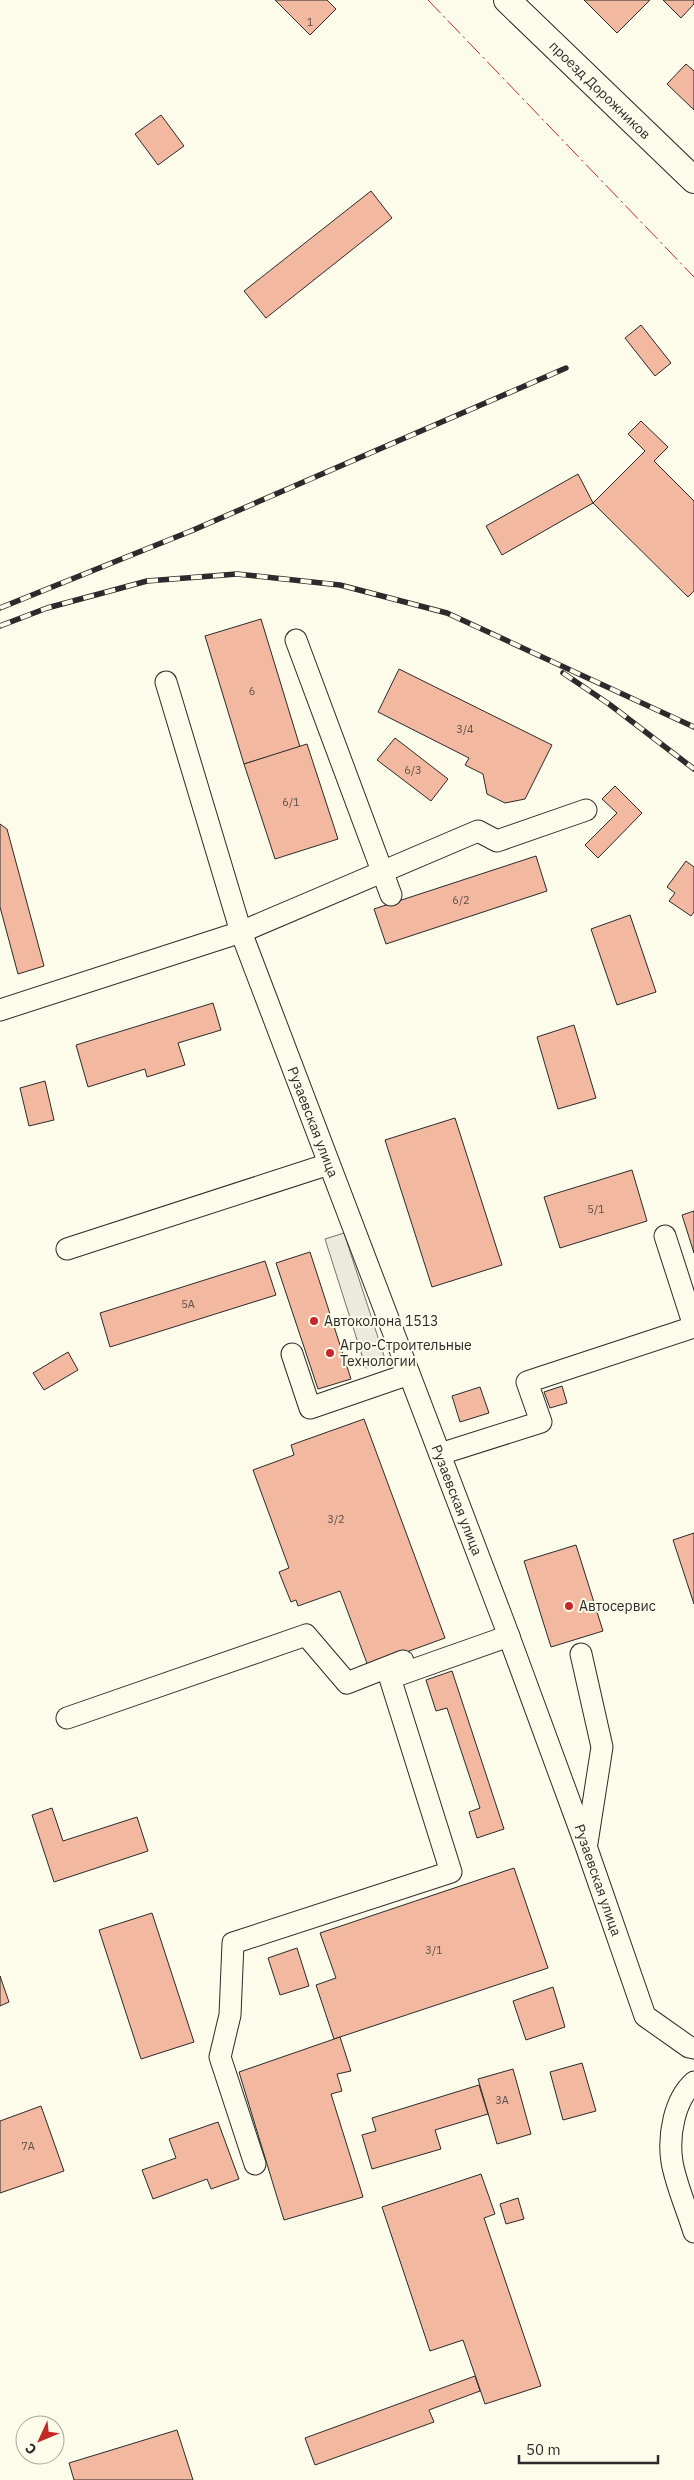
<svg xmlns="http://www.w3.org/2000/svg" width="694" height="2480" font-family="'IBM Plex Sans',sans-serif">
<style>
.parking{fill:#eceadb;stroke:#74746e}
.building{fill:#f2b8a0;stroke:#2b2b2b}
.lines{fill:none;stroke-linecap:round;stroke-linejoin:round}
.minor-casing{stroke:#2b2b2b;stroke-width:23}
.major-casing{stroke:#2b2b2b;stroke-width:28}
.minor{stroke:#fdfbea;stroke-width:21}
.major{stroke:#fdfbea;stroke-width:26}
.rail-casing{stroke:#2b2b2b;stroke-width:5.5}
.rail{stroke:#fdfbea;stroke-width:4;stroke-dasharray:11;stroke-linecap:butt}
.power{stroke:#c62828;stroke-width:1;stroke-dasharray:18 4 2.5 4;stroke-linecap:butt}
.poi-dot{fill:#c62828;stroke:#fdfbea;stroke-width:2}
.labels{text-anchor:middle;stroke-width:4;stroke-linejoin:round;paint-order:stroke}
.number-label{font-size:11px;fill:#5d4e48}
.street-label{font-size:14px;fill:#2b2b2b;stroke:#fdfbea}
.poi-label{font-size:14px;fill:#2b2b2b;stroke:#fdfbea;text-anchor:start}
</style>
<rect width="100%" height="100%" fill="#fdfbea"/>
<path class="parking" d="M344,1233L386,1362L366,1368L325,1239Z"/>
<g class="building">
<path d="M275,0H327L336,9L310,35Z"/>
<path d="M584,0H650L617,33Z"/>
<path d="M663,0H694V4L681,18Z"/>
<path d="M686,64L694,71V110L667,84Z"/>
<path d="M161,115L184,146L158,165L135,134Z"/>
<path d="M371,191L392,218L266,318L244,291Z"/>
<path d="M641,325L671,363L655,376L625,338Z"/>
<path d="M641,421L668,447L654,461L694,501V591L688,597L593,503L645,451L628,434Z"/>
<path d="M578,474L593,503L502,555L486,526Z"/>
<path d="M261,619L300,747L244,764L205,636Z"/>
<path d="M399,669L552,745L525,799L505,803L487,794L483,774L465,765L469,758L378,712Z"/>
<path d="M395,738L448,779L431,801L377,760Z"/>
<path d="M307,744L338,839L275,859L244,764Z"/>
<path d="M615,786L642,813L598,858L585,845L617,813L602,799Z"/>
<path d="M0,824L7,829L44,966L18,974L0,907Z"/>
<path d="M536,856L547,891L386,944L374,909Z"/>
<path d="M686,861L694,867V912L691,916L669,901L675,893L667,887Z"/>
<path d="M630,915L656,992L617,1005L591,929Z"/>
<path d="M213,1003L221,1030L178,1043L185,1065L147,1077L145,1069L88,1087L76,1045Z"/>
<path d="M574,1025L596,1098L558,1109L537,1037Z"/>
<path d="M45,1081L54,1120L29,1126L20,1088Z"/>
<path d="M455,1118L502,1265L432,1287L385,1140Z"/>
<path d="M632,1170L647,1221L560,1248L544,1197Z"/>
<path d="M694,1211V1253L682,1215Z"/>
<path d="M310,1252L351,1379L318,1389L276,1263Z"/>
<path d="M265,1261L276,1295L110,1347L100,1313Z"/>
<path d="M68,1352L78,1370L44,1390L33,1373Z"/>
<path d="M562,1386L567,1403L550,1408L544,1392Z"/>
<path d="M480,1387L489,1413L460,1422L452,1396Z"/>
<path d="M364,1419L445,1638L368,1666L340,1591L298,1606L296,1600L291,1602L279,1572L289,1568L253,1470L294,1455L291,1445Z"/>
<path d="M694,1533V1604L673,1540Z"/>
<path d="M576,1545L603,1631L551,1647L524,1561Z"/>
<path d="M452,1671L504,1829L477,1838L469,1812L480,1808L447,1708L436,1711L426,1680Z"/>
<path d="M52,1808L63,1841L137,1817L148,1851L54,1882L32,1815Z"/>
<path d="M514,1868L548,1968L334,2039L316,1985L336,1978L320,1933Z"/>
<path d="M152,1913L194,2042L141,2059L99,1930Z"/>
<path d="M297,1948L309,1986L280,1995L268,1958Z"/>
<path d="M0,1976L9,2002L0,2006Z"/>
<path d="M553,1987L565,2027L526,2040L513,2001Z"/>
<path d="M340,2037L351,2071L337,2074L342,2091L331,2094L363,2197L284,2220L239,2072Z"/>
<path d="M582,2063L596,2111L563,2120L550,2072Z"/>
<path d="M513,2069L531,2134L497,2144L478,2079Z"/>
<path d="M479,2085L488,2114L435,2130L441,2149L372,2169L362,2135L376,2131L372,2118Z"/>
<path d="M41,2106L64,2171L0,2193V2121Z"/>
<path d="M218,2122L239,2179L211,2189L207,2179L153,2199L142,2170L176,2158L169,2139Z"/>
<path d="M481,2174L495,2214L484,2218L541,2386L485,2404L463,2340L430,2351L382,2207Z"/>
<path d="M518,2198L524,2219L506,2224L500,2204Z"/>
<path d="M475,2376L480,2391L429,2410L434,2422L315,2465L305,2438Z"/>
<path d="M177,2430L193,2480H74L69,2463Z"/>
</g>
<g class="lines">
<defs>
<g id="minor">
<path d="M296,640L391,895"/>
<path d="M166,682L241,932L504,1623L586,1846L645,2016L689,2047L694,2048"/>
<path d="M0,1010L241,932L478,831L497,841L586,810"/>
<path d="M665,1236L694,1326"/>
<path d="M67,1249L329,1164"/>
<path d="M292,1354L310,1408L409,1374"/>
<path d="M440,1454L541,1422L527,1382L694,1327"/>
<path d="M581,1654L602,1747L587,1843"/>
<path d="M67,1718L306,1635L347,1683L403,1661"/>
<path d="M694,2082C674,2100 668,2136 672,2162C676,2185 687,2209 694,2232"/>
<path d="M255,2164L220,2057L230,2015L233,1943L451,1872L390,1678L509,1636"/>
</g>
<path id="major" d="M507,0L694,180"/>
</defs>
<use href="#minor" class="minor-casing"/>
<use href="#major" class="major-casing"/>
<use href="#minor" class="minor"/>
<use href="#major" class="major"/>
<defs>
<g id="rail">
<path d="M0,608L191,531L566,368"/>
<path d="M0,626L47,608L147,581L237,574L340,585L447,613L694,727"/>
<path d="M563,673L609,704L694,769"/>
</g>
</defs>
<use href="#rail" class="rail-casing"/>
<use href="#rail" class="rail"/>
<path class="power" d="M428,0L694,277"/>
</g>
<g class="poi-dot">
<circle cx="314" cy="1321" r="5"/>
<circle cx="330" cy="1353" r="5"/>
<circle cx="569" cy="1606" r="5"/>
</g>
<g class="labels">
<g class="number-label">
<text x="310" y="26">1</text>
<text x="252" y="695">6</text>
<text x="465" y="733">3/4</text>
<text x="413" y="774">6/3</text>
<text x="291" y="806">6/1</text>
<text x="461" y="904">6/2</text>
<text x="596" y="1213">5/1</text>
<text x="188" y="1308">5А</text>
<text x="336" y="1523">3/2</text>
<text x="434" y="1954">3/1</text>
<text x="502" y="2104">3А</text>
<text x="28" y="2150">7А</text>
</g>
<g class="street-label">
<text transform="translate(600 90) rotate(44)" y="5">проезд Дорожников</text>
<text transform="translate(313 1122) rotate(69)" y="5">Рузаевская улица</text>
<text transform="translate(457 1500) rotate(69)" y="5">Рузаевская улица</text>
<text transform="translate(598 1880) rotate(71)" y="5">Рузаевская улица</text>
</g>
<g class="poi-label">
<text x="324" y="1326">Автоколона 1513</text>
<text x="340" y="1350">Агро-Строительные<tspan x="340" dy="16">Технологии</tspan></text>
<text x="579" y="1611">Автосервис</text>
</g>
</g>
<g transform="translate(40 2440) rotate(226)"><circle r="24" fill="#fdfbea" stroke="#a9a89e"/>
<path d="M0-4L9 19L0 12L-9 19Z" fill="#c62828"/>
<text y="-8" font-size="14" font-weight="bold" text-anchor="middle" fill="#2b2b2b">С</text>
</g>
<path d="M519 2455v8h139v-8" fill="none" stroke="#2b2b2b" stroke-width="2.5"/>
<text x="526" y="2455" font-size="15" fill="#2b2b2b" stroke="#fdfbea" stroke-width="4" paint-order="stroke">50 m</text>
</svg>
